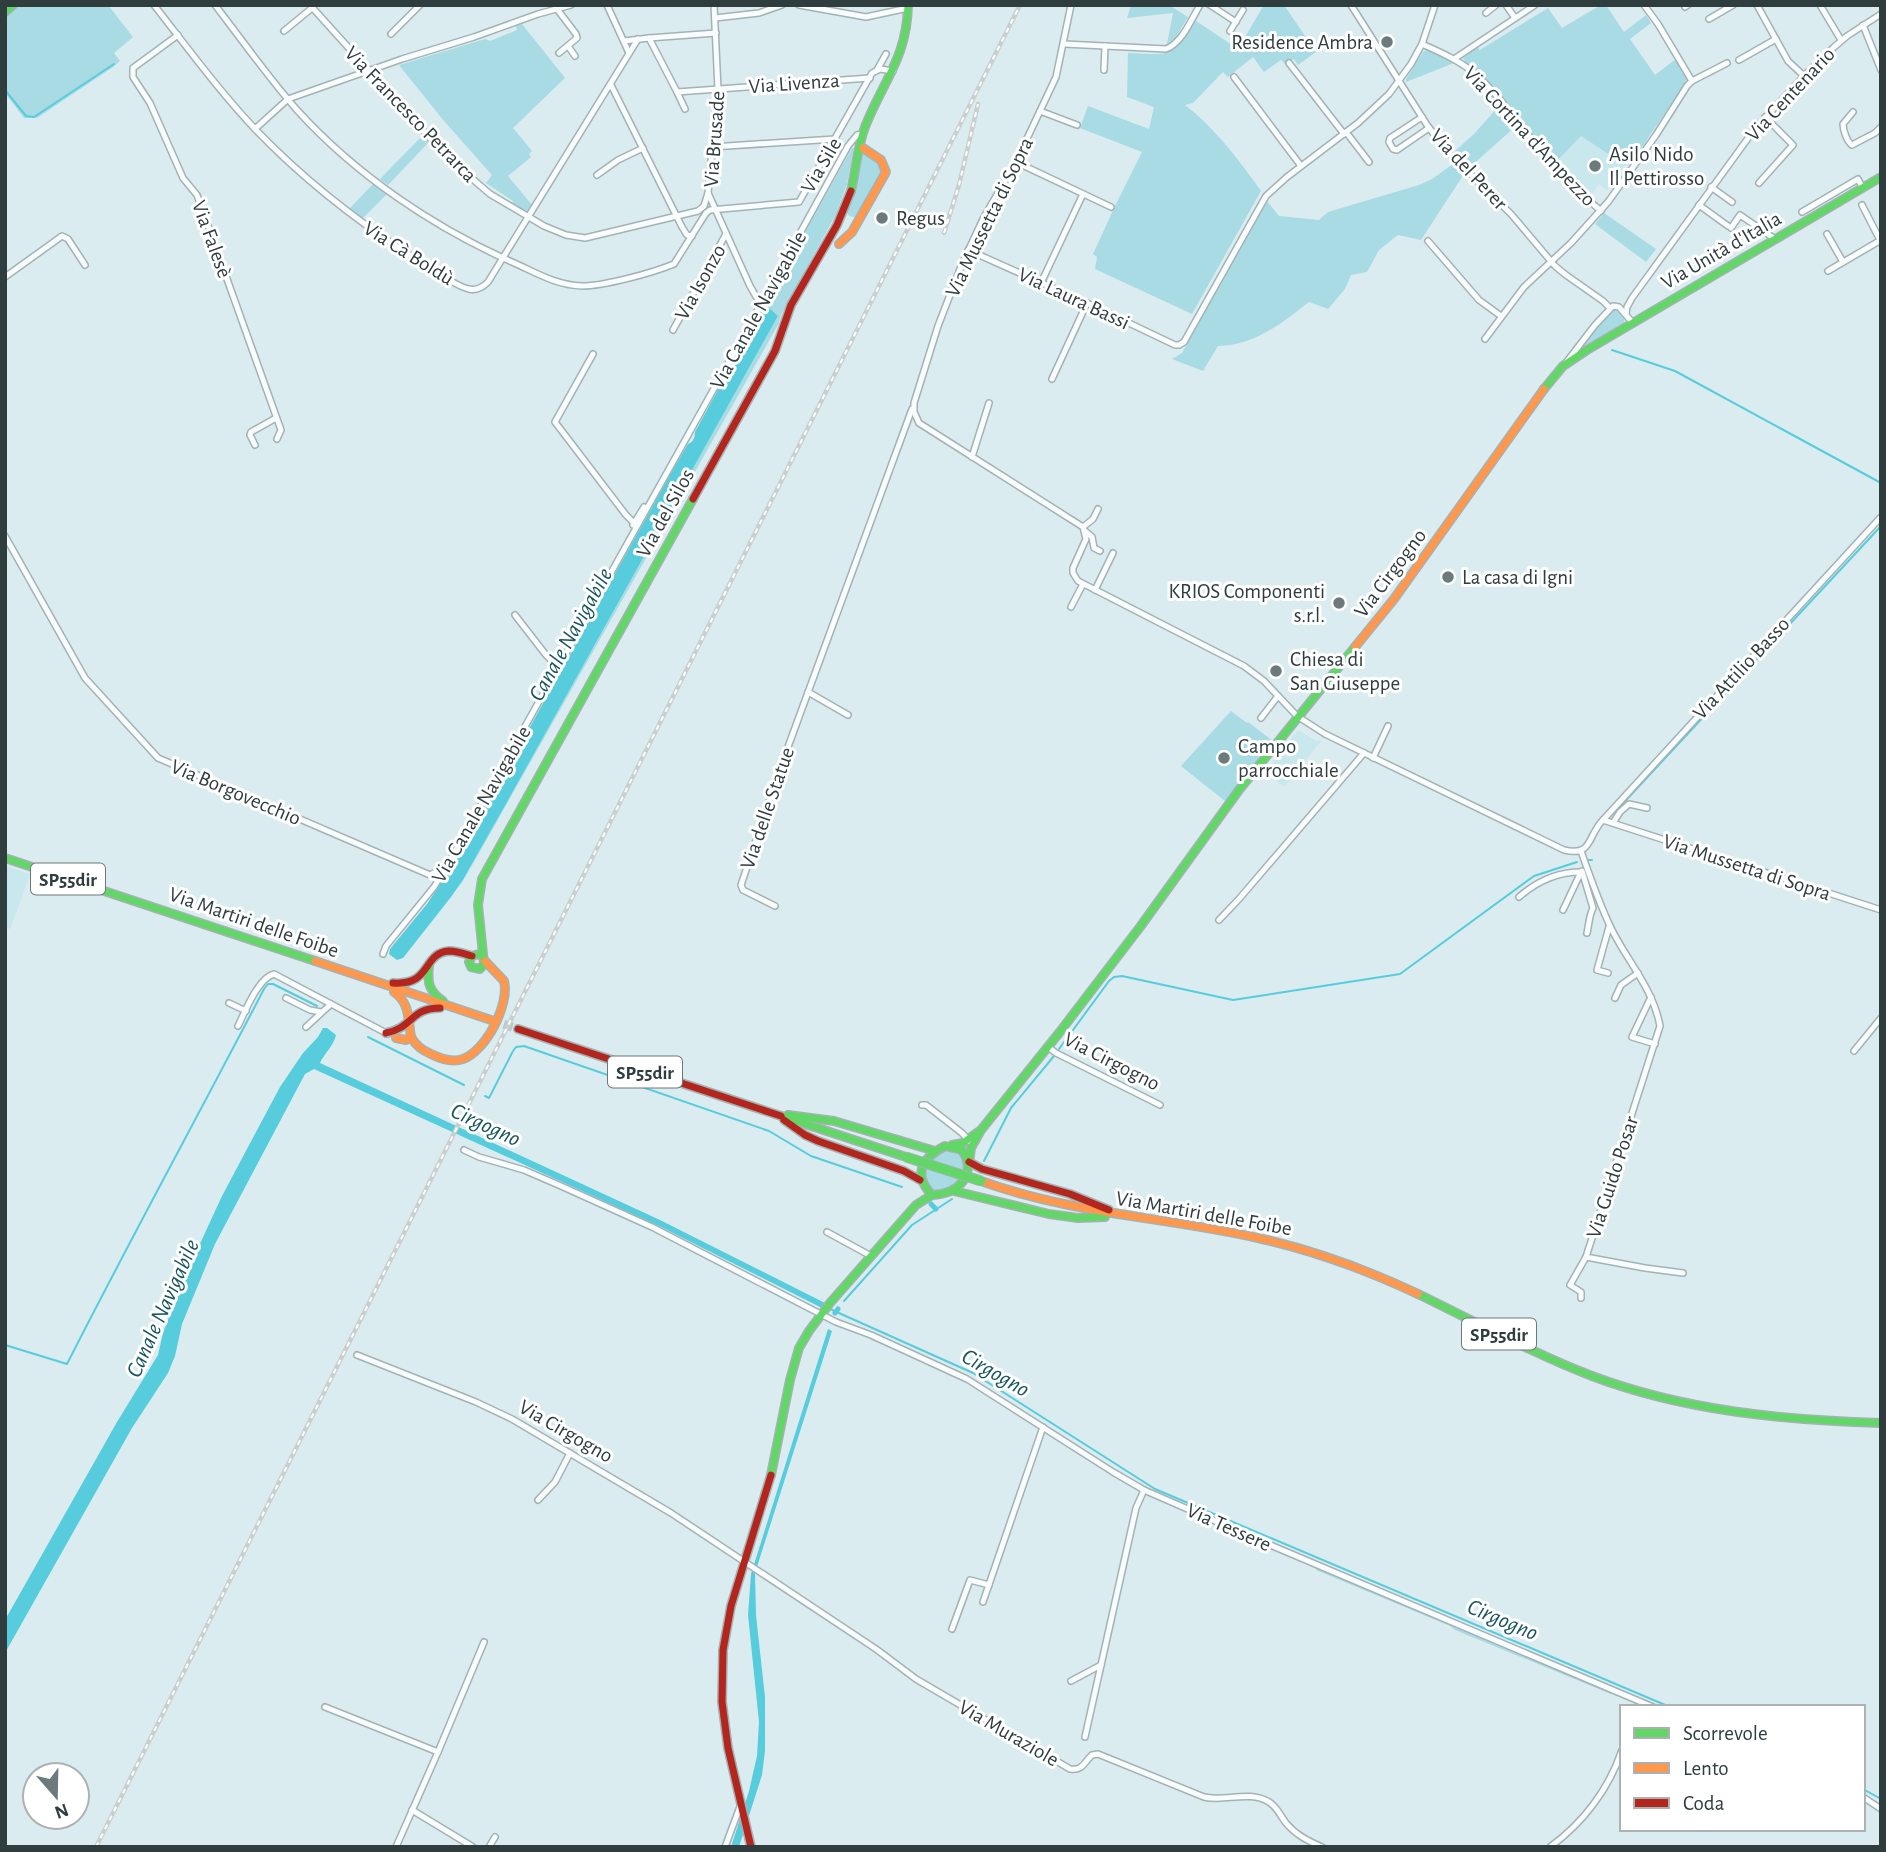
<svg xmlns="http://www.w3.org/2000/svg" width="1886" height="1852" font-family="'Alegreya Sans',sans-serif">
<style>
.built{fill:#c8e8ed}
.green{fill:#a8dbe3}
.water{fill:#56ccdc}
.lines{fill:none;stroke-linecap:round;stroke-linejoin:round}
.stream{stroke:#56ccdc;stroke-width:2}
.canal{stroke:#56ccdc;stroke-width:5}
.highway-tunnel{stroke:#b8c9cc;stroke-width:9;stroke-dasharray:9 4.5;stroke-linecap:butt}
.street-casing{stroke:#a4b2b4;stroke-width:8}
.fast-casing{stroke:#a4b2b4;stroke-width:10}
.slow-casing{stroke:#a4b2b4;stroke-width:10}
.jam-casing{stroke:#a4b2b4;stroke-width:10}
.street{stroke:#f9fcfd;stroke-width:5}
.fast{stroke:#63d668;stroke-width:7}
.slow{stroke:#ff974d;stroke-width:7}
.jam{stroke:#b3261e;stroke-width:7}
.rail-casing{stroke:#c9cecf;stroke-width:4.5}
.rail{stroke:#fff;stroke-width:2;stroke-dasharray:5;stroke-linecap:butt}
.fast-bridge-casing{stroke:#a4b2b4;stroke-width:11;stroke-linecap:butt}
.fast-bridge{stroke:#63d668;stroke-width:9}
.poi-dot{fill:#6c7a7d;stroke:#fff;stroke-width:2.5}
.labels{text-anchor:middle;stroke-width:6;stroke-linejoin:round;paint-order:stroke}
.shield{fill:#fff;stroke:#6e7779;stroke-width:2}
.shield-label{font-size:19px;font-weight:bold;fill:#303d3f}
.poi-label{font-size:21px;fill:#303d3f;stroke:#fff;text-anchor:start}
.street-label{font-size:21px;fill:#303d3f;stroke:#fff}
.water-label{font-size:23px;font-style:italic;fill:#18545d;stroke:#fff}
</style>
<rect width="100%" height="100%" fill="#daecef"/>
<g class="built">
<path d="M1581,136L1625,165L1607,190L1599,184L1589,198L1556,162Z"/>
<path d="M1298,730L1316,741L1320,740L1321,741L1285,786H1283L1266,772Z"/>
<path d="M5,866L30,874L11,927L9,929L5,927Z"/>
</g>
<g class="green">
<path d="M18,5H108L133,37L114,53L120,61L113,67L37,118H24L5,93V16Z"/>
<path d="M1131,5H1169L1188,17C1182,26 1177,39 1167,44L1173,13L1127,18Z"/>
<path d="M1264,5H1284L1316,52L1298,65L1294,59L1285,64L1281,60L1264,72L1253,57L1228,77L1223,72L1193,103L1185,105C1215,128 1239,160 1261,191L1192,314L1095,269L1097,257L1093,254L1116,204L1142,152L1080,128L1088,106L1149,129L1154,107L1127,97L1128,53C1173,55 1170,58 1196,21L1238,49Z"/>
<path d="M1601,5H1606L1624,32L1646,15L1651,23L1630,39L1655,75L1676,59L1687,80L1634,159L1631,158L1625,165L1581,136L1556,162L1507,103L1472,67L1466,63L1463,58L1477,47L1480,50L1548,8L1562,28Z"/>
<path d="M522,24L565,78L513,128L532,151L529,154L531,157L508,176L532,205L528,210L525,211L512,204L513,201L486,183L492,175L444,121L399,65L485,39L490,41L517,30L516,26Z"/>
<path d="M1427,50L1454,63L1406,82V79L1423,52Z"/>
<path d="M1498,107L1500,108L1501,107L1516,126L1469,168L1454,152L1475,133Z"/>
<path d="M422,136L428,143L388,185L380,179Z"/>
<path d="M852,148H854L847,184L836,214L782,313L778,325L458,890L778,316L765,304Z"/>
<path d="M861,152L881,163L883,171L856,218L848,215L847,212L858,176Z"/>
<path d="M1453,164L1464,174L1421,240L1398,235L1379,250L1367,272L1351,275L1345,289L1328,309L1309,302C1282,323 1254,346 1218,346L1203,371L1172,359L1182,353L1267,201L1279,216L1319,220L1328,212L1419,185L1432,179Z"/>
<path d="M374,183L387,194L362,219L349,209Z"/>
<path d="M1604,213L1656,249L1646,262L1595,224Z"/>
<path d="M1615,308L1625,317L1624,323L1578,350L1608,312Z"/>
<path d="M1231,711L1247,723L1248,722L1273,741L1225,801L1181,766Z"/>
<path d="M948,1149L959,1151L965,1159C966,1208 904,1195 930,1162C935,1155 940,1151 948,1149Z"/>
<path d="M1317,1568L1612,1691L1611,1694L1455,1630L1450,1626L1316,1570Z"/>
</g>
<g class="water">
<path d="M765,304L778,316L458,890L507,801L463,880L451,897L403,958L397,960L389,954L390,949L427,904L456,860L675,466L688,444C693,442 695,438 695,432Z"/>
<path d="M323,1028H327L336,1035C334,1045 324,1054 320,1063L660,1220L825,1303L822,1308L661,1227L314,1069L305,1074L215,1244L182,1324L175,1356L168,1373L132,1428L5,1653V1620L117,1422L158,1355L163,1333L181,1285L222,1196L280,1087L303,1053L318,1037Z"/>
<path d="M828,1329L832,1331L755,1573L756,1615L765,1697V1751L762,1775L739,1847H731L749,1791L757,1756L759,1722L748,1615L751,1574Z"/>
</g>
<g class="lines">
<g class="stream">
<path d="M5,90L26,116L34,117L114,64"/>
<path d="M1612,350L1675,371L1881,483"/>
<path d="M1615,812L1881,526"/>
<path d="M1588,860H1592"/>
<path d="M368,1037L464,1085"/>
<path d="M1059,1049L1109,981L1114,977L1122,976L1233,1000L1400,974L1534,876L1577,862"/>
<path d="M485,1096L489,1098L513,1051L516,1047L524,1046L769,1131L811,1156L902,1187"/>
<path d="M984,1161L1011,1108L1054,1056"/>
<path d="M844,1301L912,1225L952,1199"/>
<path d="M830,1309L973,1373L1155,1489L1670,1707"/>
<path d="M5,1345L67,1364C131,1238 199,1114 264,989L268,984H273L317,1006"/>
<path d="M1863,1789L1881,1799"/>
</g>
<g class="canal">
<path d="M931,1204L936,1209"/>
<path d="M835,1313L838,1309"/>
</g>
<path class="highway-tunnel" d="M491,1020L518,1029"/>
<defs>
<g id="street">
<path d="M154,5C187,47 219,91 256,130C306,182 362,225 422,263C433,270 457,287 469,289C477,291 483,287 488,282L638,39"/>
<path d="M215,5C242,40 268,77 297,110C356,175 433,227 512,262C535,272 555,285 582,286C604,286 652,273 674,264L706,213L710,210L799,202L872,73L880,69L893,71"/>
<path d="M310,5L448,158L490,194L544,226L566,235L585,238L698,211L704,206L708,193"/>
<path d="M607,5L629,53"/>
<path d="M714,5L718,89L708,193L750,286L758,300L762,302"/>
<path d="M799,5L866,17L908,8"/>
<path d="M1071,5L1056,77L1016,162L984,217L962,264L938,326L914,403V412L919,423L1083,527L1086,539L1073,568V573L1078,581L1244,666L1264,681L1297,716L1325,734L1564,850C1593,857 1587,836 1603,820L1881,910"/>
<path d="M1210,5L1236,22"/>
<path d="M1351,5L1427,125L1445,149L1511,214L1555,266L1566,275L1603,301L1610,308"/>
<path d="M1506,5L1515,18"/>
<path d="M1684,5L1685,7L1688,5"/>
<path d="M1757,5L1788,61L1804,76"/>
<path d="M1820,5L1841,40"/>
<path d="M557,9L576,34L577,38L559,53"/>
<path d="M1486,13L1496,5"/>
<path d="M715,18L759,13L782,5"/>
<path d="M1709,19L1733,5"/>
<path d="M1863,25L1881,70"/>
<path d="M284,31L312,8"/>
<path d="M1230,31L1243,10"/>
<path d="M391,34L420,5"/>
<path d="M178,35L133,68V77L150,103L183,178L197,195L281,430L277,439"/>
<path d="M649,38L716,33"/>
<path d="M624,41L649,38L677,92L870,78"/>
<path d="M1064,44L1166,49C1182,43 1191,20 1200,5"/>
<path d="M1422,44C1440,52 1458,60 1473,72C1495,91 1512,115 1530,137C1552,163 1575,189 1601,211"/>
<path d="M568,46L575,56"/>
<path d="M1454,59L1535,5"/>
<path d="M1739,60L1776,39"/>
<path d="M1289,63L1344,134"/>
<path d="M877,70L886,54"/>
<path d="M1104,70L1105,46"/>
<path d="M1234,77L1301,166"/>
<path d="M1692,81L1727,63"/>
<path d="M611,85L682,227L687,235L692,236"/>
<path d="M677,92L685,109"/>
<path d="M1040,111L1077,125"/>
<path d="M1853,112L1843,124C1843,130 1847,142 1852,145L1875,133L1881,127"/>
<path d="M1422,117L1390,138L1389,142L1393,149L1397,150L1429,128"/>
<path d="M255,129L288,99L402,59L474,37L538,14L571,5"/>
<path d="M1346,132L1369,162"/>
<path d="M712,147L835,139"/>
<path d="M1016,162L1111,207"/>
<path d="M597,175L618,160L643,148"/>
<path d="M1759,183L1793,145L1765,117"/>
<path d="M1711,187L1732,202"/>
<path d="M1699,205L1728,226"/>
<path d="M1862,205L1880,240"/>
<path d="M1802,212L1858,179L1862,187"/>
<path d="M1731,228L1740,215L1775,239"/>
<path d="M1827,234L1843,262"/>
<path d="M1428,241L1479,300L1501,316"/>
<path d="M968,250L1087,303L1175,345H1179L1184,342L1266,196L1287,177L1358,123L1389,94L1411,64L1422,44L1435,5"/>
<path d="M1828,271L1881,240"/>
<path d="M5,277L62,236L68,239L85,265"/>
<path d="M1041,283L1083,194"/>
<path d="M1626,314L1627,307L1632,298L1754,130L1804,76L1833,48L1847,36L1881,14"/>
<path d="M673,330L726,234"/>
<path d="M1485,339L1524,287L1571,243L1608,202L1656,135L1687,86L1692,81L1658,24L1644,5"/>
<path d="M593,354L555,422L626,515L634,523"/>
<path d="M1565,364L1595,325L1613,306L1619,307L1632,322"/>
<path d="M1052,379L1087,303"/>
<path d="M255,445L250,435L251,432L276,418"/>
<path d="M972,457L989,403"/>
<path d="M633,525L644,507"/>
<path d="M1083,527L1093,519L1098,509"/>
<path d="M1085,531L1092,537L1094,548L1100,551"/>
<path d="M5,536L85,678L158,758L430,875L445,867"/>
<path d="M1095,590L1113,553"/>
<path d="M1071,607L1083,584"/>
<path d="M515,615L546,655L558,667"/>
<path d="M808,692L848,715"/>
<path d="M1261,718L1278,696"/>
<path d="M1373,758L1388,726"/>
<path d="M1603,820L1881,517"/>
<path d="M1613,823L1620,812L1629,804L1647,808"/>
<path d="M1581,851C1590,877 1599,903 1611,928C1627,961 1653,988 1660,1026L1586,1257L1645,1268L1683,1273"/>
<path d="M1582,871L1593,908C1589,916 1589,924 1587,933"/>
<path d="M1519,897C1536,882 1558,872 1581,872L1563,910"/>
<path d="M775,906L743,890L741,885L781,766L912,409"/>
<path d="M1219,920L1239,899L1364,753"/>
<path d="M383,954L386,946L434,887L447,866L749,326L848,146L857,135L862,134"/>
<path d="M1608,973L1597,970L1609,927"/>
<path d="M1651,997L1632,1037L1655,1044"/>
<path d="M286,998L310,1010L321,1012"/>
<path d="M1615,998L1621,985L1638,973"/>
<path d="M229,1003L246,1011"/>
<path d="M238,1026C245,1012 258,978 274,974L388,1034"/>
<path d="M306,1027L331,1004"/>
<path d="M1048,1047L1056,1053L1160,1105"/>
<path d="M1854,1051L1881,1018"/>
<path d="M922,1105H926L962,1133L969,1141"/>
<path d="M464,1150L479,1157L524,1170L561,1186L652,1227L836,1322L871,1335L967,1379L1113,1472L1144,1490L1275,1547L1653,1707"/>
<path d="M827,1232L871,1256"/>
<path d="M1581,1298V1292L1570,1285L1586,1257"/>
<path d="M357,1355L476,1402L512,1419L671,1513L876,1649L916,1679L1070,1769C1083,1771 1084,1762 1092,1755L1098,1754L1204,1797C1225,1802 1249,1790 1269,1802C1277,1807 1280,1815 1286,1823C1296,1835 1308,1841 1322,1847"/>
<path d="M538,1500L555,1482L570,1453"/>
<path d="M983,1602L1043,1427"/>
<path d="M952,1629L970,1580L989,1585"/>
<path d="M1071,1681L1101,1665"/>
<path d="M325,1707L438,1752L396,1847"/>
<path d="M1085,1737L1136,1508L1144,1490"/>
<path d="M438,1752L484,1642"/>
<path d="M1863,1797L1881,1809"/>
<path d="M412,1810L473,1847"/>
<path d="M489,1847L495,1837"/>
<path d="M725,1847L741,1804"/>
<path d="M1550,1847C1583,1823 1609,1789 1622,1750"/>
</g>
<g id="fast">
<path d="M5,12L13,5"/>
<path d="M851,191C856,170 857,148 865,127C883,81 907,58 908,5"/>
<path d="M1544,389L1563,366L1587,350L1881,177"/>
<path d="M5,858L315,961"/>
<path d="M483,956L479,954L472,956L469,962L471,967L480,969L484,964L478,905L482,879L693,499"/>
<path d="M429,966C427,983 429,991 443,1001"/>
<path d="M788,1115L834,1121L935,1151"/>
<path d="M781,1116L906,1157"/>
<path d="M952,1145L963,1143L978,1132"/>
<path d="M945,1146L962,1150C978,1175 958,1194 932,1195C912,1174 922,1158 945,1146Z"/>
<path d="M969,1162L971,1148L981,1130L1059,1033L1140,927L1239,790L1355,647"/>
<path d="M954,1191L1049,1214L1078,1218L1105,1217"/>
<path d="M1418,1294C1476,1322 1532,1353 1592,1376C1685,1411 1783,1420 1881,1423"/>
<path d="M771,1475L790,1380L799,1348L809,1331L830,1303L916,1205L932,1195"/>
</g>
<g id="slow">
<path d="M839,244L852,232L886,172L881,160L863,148"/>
<path d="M1355,647L1394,599L1544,389"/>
<path d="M315,961L491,1020"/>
<path d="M394,992C410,1003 408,1019 411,1037L406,1040L396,1038"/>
<path d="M411,1037C416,1046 422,1050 431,1054C441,1059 452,1063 463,1059C486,1051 510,1004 504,981L485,961"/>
<path d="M981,1181C1073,1214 1164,1217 1258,1238C1313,1250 1367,1270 1418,1294"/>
</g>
<g id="jam">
<path d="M693,499L775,351L791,305L837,225L851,191"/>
<path d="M393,983C432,986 422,953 449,951C457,951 465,954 472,956"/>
<path d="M518,1029L781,1116"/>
<path d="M386,1033C413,1028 410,1008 440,1008"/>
<path d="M784,1120L805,1135L818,1141L904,1171L920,1180"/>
<path d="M969,1162L982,1169L1070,1194L1109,1210"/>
<path d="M751,1847L728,1748L722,1702L723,1650L731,1606L771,1475"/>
</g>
</defs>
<use href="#street" class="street-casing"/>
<use href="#fast" class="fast-casing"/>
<use href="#slow" class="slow-casing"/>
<use href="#jam" class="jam-casing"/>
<use href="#street" class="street"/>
<use href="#fast" class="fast"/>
<use href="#slow" class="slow"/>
<use href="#jam" class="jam"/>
<defs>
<g id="rail">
<path d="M944,233L959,185L978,104"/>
<path d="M96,1847L1020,5"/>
</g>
</defs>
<use href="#rail" class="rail-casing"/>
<use href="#rail" class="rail"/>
<defs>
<path id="fast-bridge" d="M906,1157L981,1181"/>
</defs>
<use href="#fast-bridge" class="fast-bridge-casing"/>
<use href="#fast-bridge" class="fast-bridge"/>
</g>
<g class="poi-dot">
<circle cx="1387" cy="42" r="7"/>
<circle cx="1595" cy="166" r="7"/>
<circle cx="882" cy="218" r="7"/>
<circle cx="1448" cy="577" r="7"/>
<circle cx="1339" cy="603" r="7"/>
<circle cx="1276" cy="671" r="7"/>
<circle cx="1224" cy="758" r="7"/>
</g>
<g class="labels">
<g class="shield">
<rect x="31" y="863.5" width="74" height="31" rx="5"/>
<rect x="608" y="1056.5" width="74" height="31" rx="5"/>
<rect x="1462" y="1318.5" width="74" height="31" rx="5"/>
</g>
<g class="shield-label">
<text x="68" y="886">SP55dir</text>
<text x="645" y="1079">SP55dir</text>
<text x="1499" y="1341">SP55dir</text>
</g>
<g class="poi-label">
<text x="1373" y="49" text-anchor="end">Residence Ambra</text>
<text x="1609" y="161">Asilo Nido<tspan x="1609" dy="24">Il Pettirosso</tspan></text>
<text x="896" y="225">Regus</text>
<text x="1462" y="584">La casa di Igni</text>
<text x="1325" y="598" text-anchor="end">KRIOS Componenti<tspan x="1325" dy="24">s.r.l.</tspan></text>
<text x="1290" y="666">Chiesa di<tspan x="1290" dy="24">San Giuseppe</tspan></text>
<text x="1238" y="753">Campo<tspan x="1238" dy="24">parrocchiale</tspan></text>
</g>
<g class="street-label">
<text transform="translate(794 83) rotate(-4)" y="7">Via Livenza</text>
<text transform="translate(1790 94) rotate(-47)" y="7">Via Centenario</text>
<text transform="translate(411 114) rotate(46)" y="7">Via Francesco Petrarca</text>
<text transform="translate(1530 136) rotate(47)" y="7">Via Cortina d'Ampezzo</text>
<text transform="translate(714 139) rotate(-86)" y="7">Via Brusade</text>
<text transform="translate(821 165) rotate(-60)" y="7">Via Sile</text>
<text transform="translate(1469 169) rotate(47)" y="7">Via del Perer</text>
<text transform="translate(989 217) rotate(-64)" y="7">Via Mussetta di Sopra</text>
<text transform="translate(212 239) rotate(70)" y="7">Via Falesè</text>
<text transform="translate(1721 250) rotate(-30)" y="7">Via Unità d'Italia</text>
<text transform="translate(409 253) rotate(32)" y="7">Via Cà Boldù</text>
<text transform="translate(700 282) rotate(-61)" y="7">Via Isonzo</text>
<text transform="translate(1074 298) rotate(25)" y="7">Via Laura Bassi</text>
<text transform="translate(758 310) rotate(-61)" y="7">Via Canale Navigabile</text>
<text transform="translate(665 513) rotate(-61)" y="7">Via del Silos</text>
<text transform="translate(1390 573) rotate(-53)" y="7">Via Cirgogno</text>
<text transform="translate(1741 668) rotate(-47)" y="7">Via Attilio Basso</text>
<text transform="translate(236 792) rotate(23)" y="7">Via Borgovecchio</text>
<text transform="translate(481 804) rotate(-60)" y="7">Via Canale Navigabile</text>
<text transform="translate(767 808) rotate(-71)" y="7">Via delle Statue</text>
<text transform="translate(1747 867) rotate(18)" y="7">Via Mussetta di Sopra</text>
<text transform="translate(254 922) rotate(19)" y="7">Via Martiri delle Foibe</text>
<text transform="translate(1112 1061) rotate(27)" y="7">Via Cirgogno</text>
<text transform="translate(1612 1177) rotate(-72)" y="7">Via Guido Posar</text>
<text transform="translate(1204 1213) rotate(10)" y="7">Via Martiri delle Foibe</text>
<text transform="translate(566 1431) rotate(30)" y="7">Via Cirgogno</text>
<text transform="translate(1229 1527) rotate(24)" y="7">Via Tessere</text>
<text transform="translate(1009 1733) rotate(30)" y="7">Via Muraziole</text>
</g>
<g class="water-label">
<text transform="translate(570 634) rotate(-61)" y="8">Canale Navigabile</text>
<text transform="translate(486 1124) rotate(25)" y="8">Cirgogno</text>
<text transform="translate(162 1308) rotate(-66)" y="8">Canale Navigabile</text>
<text transform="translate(996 1372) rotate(30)" y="8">Cirgogno</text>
<text transform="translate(1503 1619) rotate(23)" y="8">Cirgogno</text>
</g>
</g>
<rect width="1886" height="1852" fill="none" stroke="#303d3f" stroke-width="14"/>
<rect x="1620" y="1705" width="245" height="126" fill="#ffffff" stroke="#acb1b2" stroke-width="2"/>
<rect x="1634" y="1728" width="35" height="10" fill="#63d668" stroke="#acb1b2" stroke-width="2"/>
<text x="1683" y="1740" font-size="21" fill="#303d3f">Scorrevole</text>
<rect x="1634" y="1763" width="35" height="10" fill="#ff974d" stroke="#acb1b2" stroke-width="2"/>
<text x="1683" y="1775" font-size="21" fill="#303d3f">Lento</text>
<rect x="1634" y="1798" width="35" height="10" fill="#b3261e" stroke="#acb1b2" stroke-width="2"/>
<text x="1683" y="1810" font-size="21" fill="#303d3f">Coda</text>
<g transform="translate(56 1796) rotate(160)"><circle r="33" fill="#ffffff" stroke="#acb1b2" stroke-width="2"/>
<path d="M0-5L12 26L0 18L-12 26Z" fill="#6c7a7d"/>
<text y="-10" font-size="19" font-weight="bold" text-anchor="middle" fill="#303d3f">N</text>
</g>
</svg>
